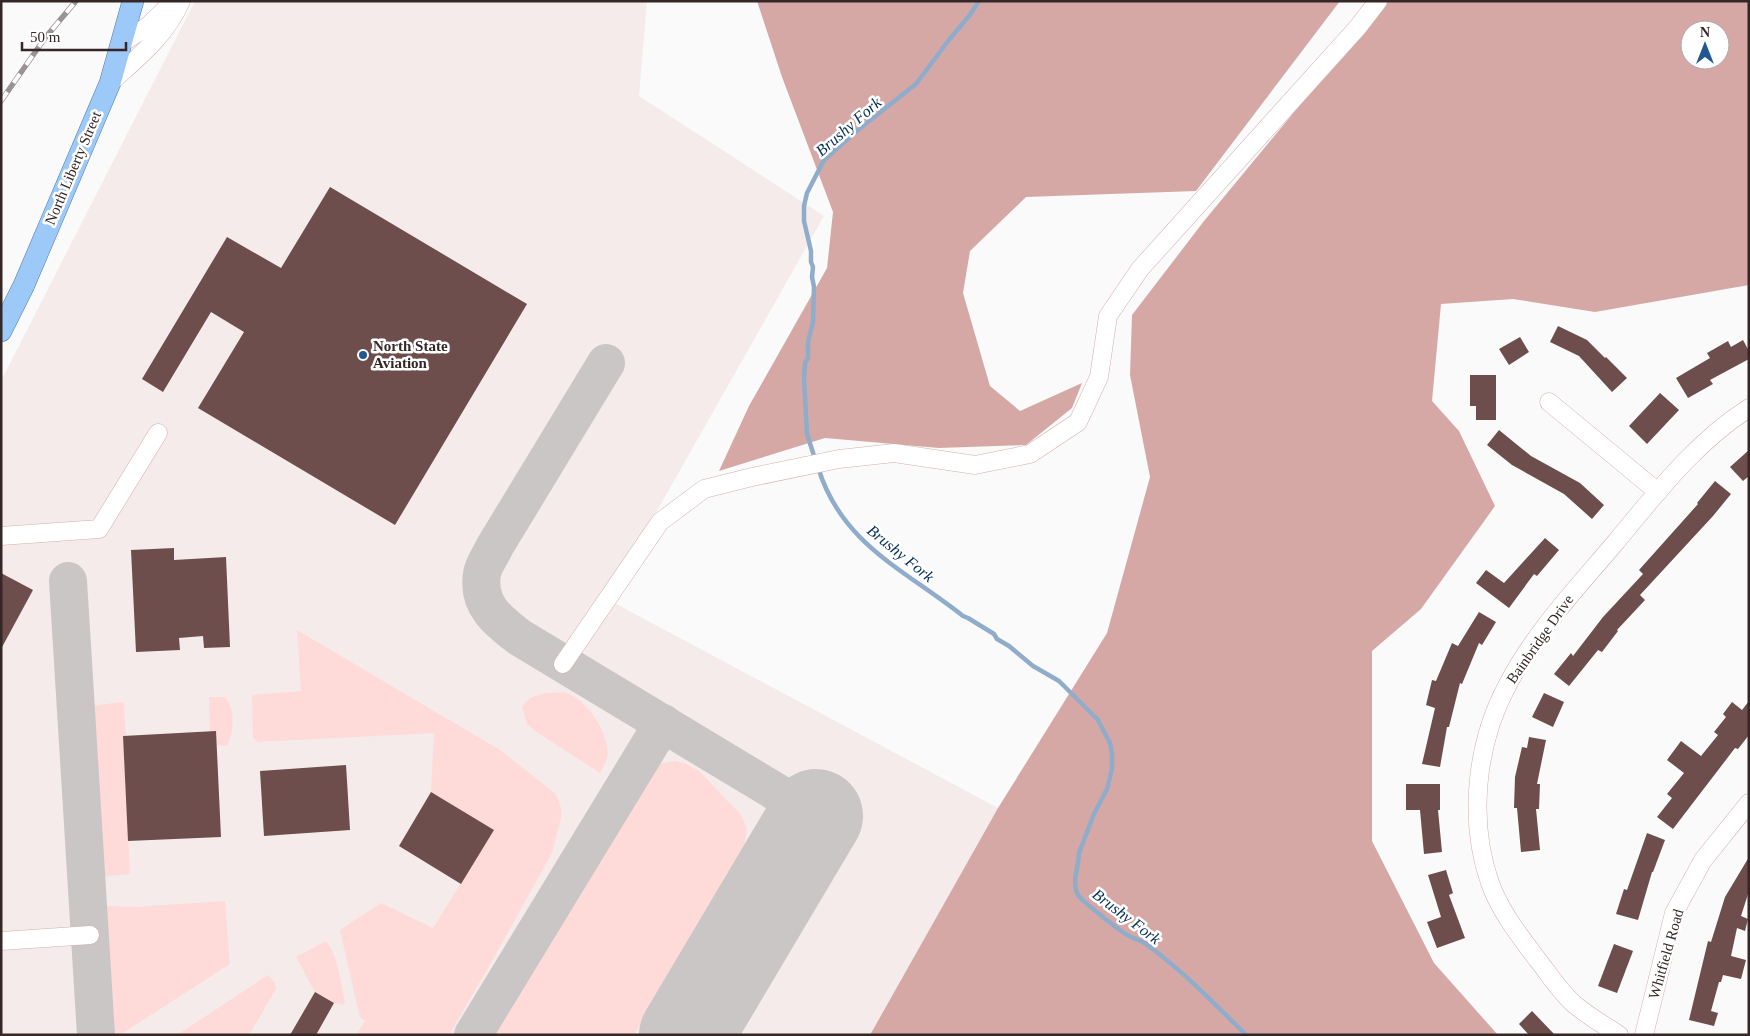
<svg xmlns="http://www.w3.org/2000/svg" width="1750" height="1036" font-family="Georgia,serif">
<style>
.built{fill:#f5ebea}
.green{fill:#fedbd9}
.forest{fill:#d6a8a5;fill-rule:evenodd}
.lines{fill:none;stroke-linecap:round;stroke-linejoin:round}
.stream{stroke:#90accb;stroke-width:4.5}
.taxiway{stroke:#cac6c6;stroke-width:38}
.runway{stroke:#cac6c6;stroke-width:94}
.building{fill:#6d4e4c}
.minor-casing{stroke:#d3aeac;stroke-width:19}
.major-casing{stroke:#4d79ab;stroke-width:22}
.minor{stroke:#fff;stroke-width:18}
.major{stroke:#9cc9f8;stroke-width:21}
.rail-casing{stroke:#9a9393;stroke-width:5.5}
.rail{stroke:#fff;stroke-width:4;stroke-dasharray:11;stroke-linecap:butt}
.poi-dot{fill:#205991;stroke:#fff;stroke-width:2}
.labels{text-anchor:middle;stroke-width:5;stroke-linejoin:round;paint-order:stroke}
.street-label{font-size:15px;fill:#352726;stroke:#fff}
.poi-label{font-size:15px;font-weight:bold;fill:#352726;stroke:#fff;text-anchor:start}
.water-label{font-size:16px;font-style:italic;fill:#022e56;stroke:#fff}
</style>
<rect width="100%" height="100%" fill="#fafafa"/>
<path class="built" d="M195,1H647L639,96L824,216L607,599L998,808L870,1035H1V381Z"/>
<g class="green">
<path d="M297,630L500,750L556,794L561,808V818L552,853L488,968L449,1035H356L365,1021L360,1018L340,930L381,903L433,928L494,830L431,792L434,733L258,742L253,738L252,695L301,691Z"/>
<path d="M545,693C551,693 558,692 565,693C586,697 612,737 607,758C606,763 602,768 600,773L535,731L527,724L522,707L530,698Z"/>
<path d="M209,697H225C236,709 234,732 227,746L217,745L216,732H210Z"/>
<path d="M124,702L126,736H123L130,874L97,877L89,706Z"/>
<path d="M675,761L687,764L700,772L741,815L747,828L744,848L634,1035H487L634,789L659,764Z"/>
<path d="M225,901L230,964L126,1031L118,1035L108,1034L101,915L103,909L108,906L132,907Z"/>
<path d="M326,941C339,957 340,982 345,1001L343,1005L334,1003L315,992L296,957Z"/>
<path d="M268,975L275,983L276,989L249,1035H177Z"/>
</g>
<g class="forest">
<path d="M757,1H1340L1196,191L1026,197L970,251L963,293L990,386L1020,411L1082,383L1072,408L1026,445L939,448L825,438L719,471L749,406L827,268L833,212L782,77Z"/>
<path d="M1386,1H1749V285L1595,312L1513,299L1441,304L1432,401L1459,431L1495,506L1421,609L1372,651V841L1434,963L1498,1035H870L998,808L1107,633L1150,477L1130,375L1132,315L1204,221ZM1690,30H1720V60H1690Z"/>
</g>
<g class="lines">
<g class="stream">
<path d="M815,459L807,434L804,378L805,363L808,358V342L813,322L814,287L812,277L813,267L811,262V251L804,221V206L807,193L824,160L859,129L916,84L948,41L969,16L979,1"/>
<path d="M818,467C841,544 905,570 963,616L968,618L994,634L997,639L1009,646L1033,666L1059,681L1098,720L1110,743L1112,754V769L1107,789L1094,814L1079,853C1079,866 1071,882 1078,895C1082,901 1121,932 1129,936C1135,939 1141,940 1146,944C1183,971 1214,1003 1246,1035"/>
</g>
<g class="taxiway">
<path d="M606,363L495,546C491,555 483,565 482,574C477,605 498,621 519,637L816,816"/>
<path d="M68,581L96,1035"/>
<path d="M473,1035L663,723"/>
</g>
<path class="runway" d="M686,1035L816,816"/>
</g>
<g class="building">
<path d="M330,187L527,304L395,525L198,408L244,332L211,312L163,392L142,379L227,237L281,268Z"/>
<path d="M1558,326L1587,340L1605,358L1606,357L1627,378L1612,392L1579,356L1550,342Z"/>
<path d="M1520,337L1529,352L1509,365L1499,349Z"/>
<path d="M1743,340L1749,351V359L1710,380L1713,384L1688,398L1676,378L1710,358L1707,353L1728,341L1731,347Z"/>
<path d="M1470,375H1496V420H1476V406H1470Z"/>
<path d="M1660,393L1679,410L1647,444L1629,426Z"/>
<path d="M1499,430L1531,456L1580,483L1604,505L1592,519L1564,494L1512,465L1487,445Z"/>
<path d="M1749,450V476L1743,481L1730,467Z"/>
<path d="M1715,481L1731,494L1713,516L1640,595L1645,600L1617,630L1618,631L1602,652L1598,650L1569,686L1554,674L1571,653L1573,656L1603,617L1643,574L1639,570L1698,504L1697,503Z"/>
<path d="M1545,538L1559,550L1537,576L1534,574L1509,608L1476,583L1486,570L1504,583Z"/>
<path d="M174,548V560L226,557L230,647L204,648L203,636L179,638L180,650L136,652L131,550Z"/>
<path d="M1,573L33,590L1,649Z"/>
<path d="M1479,612L1496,622L1482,645L1479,643L1462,684L1460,683L1449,727H1447L1440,767L1422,764L1435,708L1426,705L1432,680L1436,681L1452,643L1458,646Z"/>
<path d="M1544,693L1564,702L1553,727L1532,717Z"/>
<path d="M1749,701V735L1738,749L1735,748L1673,829L1657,817L1672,798L1667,794L1684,773L1667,760L1681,741L1701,756L1718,735L1714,732L1726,717L1723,714L1732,702L1742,710Z"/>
<path d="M216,731L221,837L128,841L123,736Z"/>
<path d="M1529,737L1546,740L1537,784H1540L1539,809H1536L1540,850L1521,852L1517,808H1514L1515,777L1522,747L1527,748Z"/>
<path d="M346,765L350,830L264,836L260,771Z"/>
<path d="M1406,784H1440V810H1438L1442,852L1424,854L1420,810H1406Z"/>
<path d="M431,792L494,830L461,884L399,846Z"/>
<path d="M1647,833L1665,840L1653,872H1652L1638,920L1616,914L1624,889L1627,890Z"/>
<path d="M1749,857V891L1741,916L1748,919L1745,931L1737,928L1731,956L1746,960L1741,979L1723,975L1721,982H1719L1711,1011L1718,1013L1714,1026L1689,1020L1708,941L1711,942L1725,897Z"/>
<path d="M1446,870L1453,893L1449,895L1465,938L1437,948L1427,922L1441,917L1428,875Z"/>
<path d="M1614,944L1633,951L1617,993L1598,986Z"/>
<path d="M315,992L334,1003L316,1035H290Z"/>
<path d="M1532,1011L1555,1035H1529L1519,1024Z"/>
</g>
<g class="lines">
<defs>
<g id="minor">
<path d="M122,43L148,26L174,1"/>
<path d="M110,83C138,57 165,37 181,1"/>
<path d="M1549,402L1658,492"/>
<path d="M1,536L99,529L158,433"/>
<path d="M563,664L660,522L704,489L752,477L839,459L894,453L975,465L1030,454L1078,422L1099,377L1108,316L1140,269L1358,27L1378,1"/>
<path d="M1,941L90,935"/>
<path d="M1619,1035C1604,1025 1588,1016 1574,1004C1560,992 1549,974 1537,959C1519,935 1500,911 1490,883C1468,820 1476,744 1507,686C1534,633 1577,588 1615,543C1655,495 1695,442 1749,408"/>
<path d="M1644,1035L1674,913L1703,860L1749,803"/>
</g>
<path id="major" d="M1,331L24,285L110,83L133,1"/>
</defs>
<use href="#minor" class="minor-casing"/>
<use href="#major" class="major-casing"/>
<use href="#minor" class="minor"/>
<use href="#major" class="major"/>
<defs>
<path id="rail" d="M1,101L45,38L76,1"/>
</defs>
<use href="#rail" class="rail-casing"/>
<use href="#rail" class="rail"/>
</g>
<circle class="poi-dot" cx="363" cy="355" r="5"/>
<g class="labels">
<g class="street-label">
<text transform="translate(73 168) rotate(-67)" y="5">North Liberty Street</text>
<text transform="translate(1540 639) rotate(-55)" y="5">Bainbridge Drive</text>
<text transform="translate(1666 954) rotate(-74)" y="5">Whitfield Road</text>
</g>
<g class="poi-label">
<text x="373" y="351">North State<tspan x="373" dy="17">Aviation</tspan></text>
</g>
<g class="water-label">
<text transform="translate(848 126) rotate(-41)" y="6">Brushy Fork</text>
<text transform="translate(901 553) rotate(39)" y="6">Brushy Fork</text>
<text transform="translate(1127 916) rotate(37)" y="6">Brushy Fork</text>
</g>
</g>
<rect width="1750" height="1036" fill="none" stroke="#352726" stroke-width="5"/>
<g transform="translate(1705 45)"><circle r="24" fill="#ffffff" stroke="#aea9a8"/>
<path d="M0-4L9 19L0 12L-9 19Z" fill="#205991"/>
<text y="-8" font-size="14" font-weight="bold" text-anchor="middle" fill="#352726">N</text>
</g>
<path d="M22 42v8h104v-8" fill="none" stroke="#352726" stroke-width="2.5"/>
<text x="30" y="42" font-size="15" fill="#352726" stroke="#ffffff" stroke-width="4" paint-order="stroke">50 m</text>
</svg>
